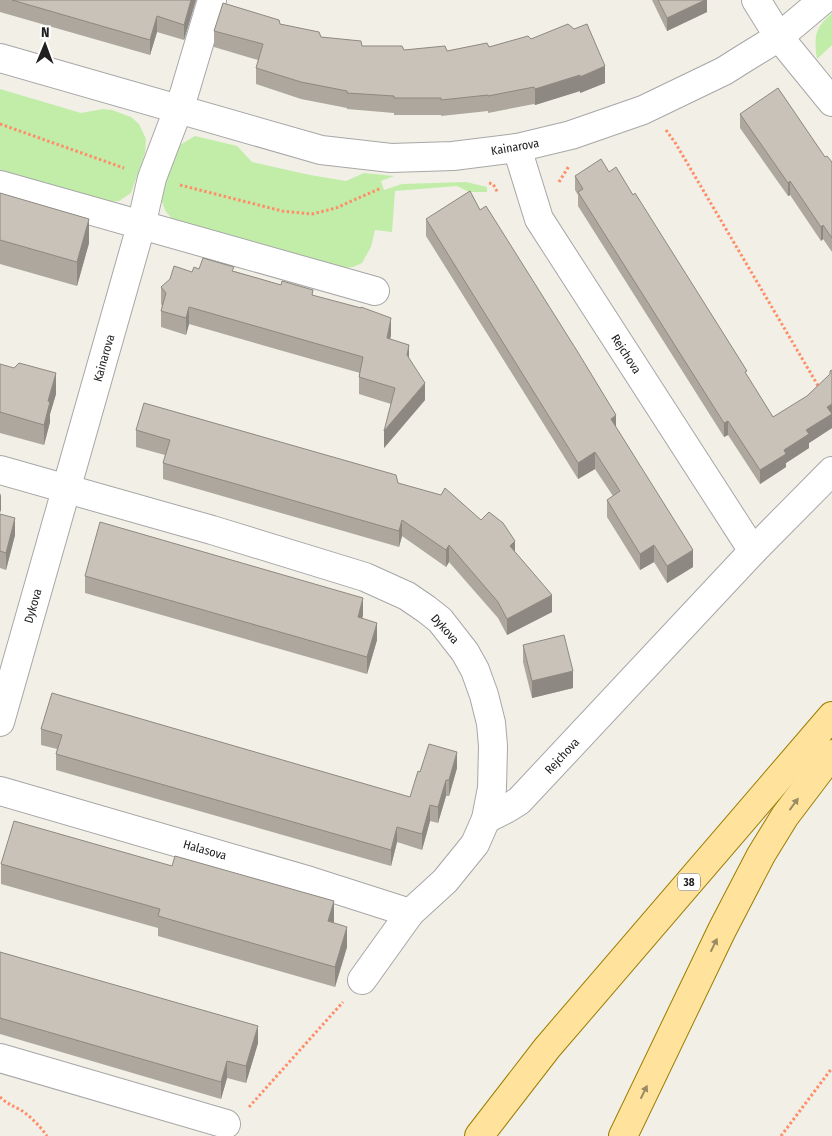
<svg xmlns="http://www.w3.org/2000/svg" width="832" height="1136" font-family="'Fira Sans Condensed',sans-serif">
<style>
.grass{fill:#c1eda9}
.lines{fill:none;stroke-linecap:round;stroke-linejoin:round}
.minor-casing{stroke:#a7a7a7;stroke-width:30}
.major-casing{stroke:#9b7e00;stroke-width:30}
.path{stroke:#ff8d68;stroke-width:3;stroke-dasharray:2.5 2.5;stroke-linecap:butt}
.minor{stroke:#fff;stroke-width:28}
.major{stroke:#ffe29c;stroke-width:28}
.wall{fill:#ada79e}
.shaded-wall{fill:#8d8881}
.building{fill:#c9c2b8;stroke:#8d8881}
.oneway{fill:#9b8b64}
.labels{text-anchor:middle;stroke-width:4;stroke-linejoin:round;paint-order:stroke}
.shield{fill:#fff;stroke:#636363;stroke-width:1}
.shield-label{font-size:11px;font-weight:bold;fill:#202020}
.street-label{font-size:12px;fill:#202020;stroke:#fff}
</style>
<rect width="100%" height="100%" fill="#f1efe6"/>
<g class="grass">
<path d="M832,13V45L817,59C814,37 814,29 832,13Z"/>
<path d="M0,89L81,113L103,109L112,110L131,117L139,124L146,139L145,153L131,193L119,201L109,202L0,171Z"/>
<path d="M195,136L237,146L252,162L310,175L346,181L364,173L394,176L381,181L384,190L402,184L466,182L487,187V192H469L457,186L395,191L392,232L375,230L371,247L362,263L353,267L340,268L197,228L172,219L165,210L161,199L175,154L180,145Z"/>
</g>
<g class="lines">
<defs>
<g id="minor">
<path d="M756,0L779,37L832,102"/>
<path d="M0,58L321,150L391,158L453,156L517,148L571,135L643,110L724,71L743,59L779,37L823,0"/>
<path d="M517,148L539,219L753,551"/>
<path d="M0,185L375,291"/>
<path d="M0,470L212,530L365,577L407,596L426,609L440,620L465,652L475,670L484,695L491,723L493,746L492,788L486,819L475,844L445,881L410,913L362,980"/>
<path d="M0,722L141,226L152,178L184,94L212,0"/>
<path d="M0,791L310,881L410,913"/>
<path d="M486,819L506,809L519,801L753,551L832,471"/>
<path d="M0,1058L226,1124"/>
</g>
<g id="major">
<path d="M479,1136L547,1048L832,716"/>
<path d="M623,1136L722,930L761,855L785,816L832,754"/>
</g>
</defs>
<use href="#minor" class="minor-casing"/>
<use href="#major" class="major-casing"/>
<g class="path">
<path d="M0,124L124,168"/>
<path d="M666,130L676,144L820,389"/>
<path d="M559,182L569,166"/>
<path d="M489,183L493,184L498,193"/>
<path d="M180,185L282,211L312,214L336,208L381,188"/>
<path d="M0,1097C6,1103 13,1106 21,1110C31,1117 40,1126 47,1136"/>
<path d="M249,1107L343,1002"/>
<path d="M781,1136L832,1068"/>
</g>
<use href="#minor" class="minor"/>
<use href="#major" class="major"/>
</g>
<g class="wall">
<path d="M0,0H196L184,40L157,32L150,55L0,12Z"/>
<path d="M652,0H707V12L667,31Z"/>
<path d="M280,24L321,37L362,46L404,50L447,51L489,47L531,39L605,83L580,93V91L535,105L534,104L488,113V111L441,116V115H394V113L347,109V108L301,99L256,84V68L258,60L214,47V31Z"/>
<path d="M740,114L825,157L832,162V252L823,239L821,241L790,195L788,196L740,128Z"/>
<path d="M609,172L747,376L773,417L832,418V428L809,443V448L786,463V467L760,484L728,435L724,437L578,206V195L575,190V176Z"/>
<path d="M0,193L89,243L77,286L0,264Z"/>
<path d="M480,210L616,428L693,567L667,583L654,562L640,570L607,517V500L613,496L595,469L578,479L426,236V219Z"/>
<path d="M234,271L313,295L391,335L390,339L409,359L425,400L384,448L391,404L359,394V377L360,373L189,324L186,335L161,327V311L162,306L161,304V287L192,272Z"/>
<path d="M0,364L56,394L50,414V422L44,445L0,433Z"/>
<path d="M136,430L398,483L515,552L552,612L507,635L498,618L449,562L446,567L402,536L399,547L163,479V463L165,455L136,447Z"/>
<path d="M0,514L15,535L6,570L0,568Z"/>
<path d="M85,576L363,615L362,618L377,640L367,674L85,593Z"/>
<path d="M523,645L573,688L532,698L523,662Z"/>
<path d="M41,729L410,797L420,772L457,768L449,796H446L438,823L430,821L422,850L397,842L391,866L56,770V754L57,749L41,745Z"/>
<path d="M1,864L334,921L333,923L347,947L335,987L158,936V928L1,884Z"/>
<path d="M0,952L258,1043L246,1083L227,1078L221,1099L0,1034Z"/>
</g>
<g class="shaded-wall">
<path d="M191,0H196L184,40V25Z"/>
<path d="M705,0H707V12L667,31V18Z"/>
<path d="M157,16V32L150,55V40Z"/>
<path d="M605,66V83L580,93V77Z"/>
<path d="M580,75V91L535,105V89Z"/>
<path d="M790,181V195L788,196V183Z"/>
<path d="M89,219V243L77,286V262Z"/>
<path d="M823,225V239L821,241V227Z"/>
<path d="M189,307V324L186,335V318Z"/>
<path d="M391,318V335L387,355V338Z"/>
<path d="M409,345V362L407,355Z"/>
<path d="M56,373V394L50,414V422L44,445V425L48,401Z"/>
<path d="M425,383V400L384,448V431Z"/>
<path d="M832,404V428L809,443V448L786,463V467L760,484V470L806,430L827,407Z"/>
<path d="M616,415V432L611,419Z"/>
<path d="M728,421V435L724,437V423Z"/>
<path d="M595,452V469L578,479V463Z"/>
<path d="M1,493V510L0,513V496Z"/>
<path d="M15,518V535L6,570V553Z"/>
<path d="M402,520V536L399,547V531Z"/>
<path d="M515,541V558L510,546Z"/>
<path d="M449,545V562L446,567V550Z"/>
<path d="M654,545V562L640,570V554Z"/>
<path d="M693,550V567L667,583V566Z"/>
<path d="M552,595V612L507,635V619Z"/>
<path d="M363,598V615L358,634V617Z"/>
<path d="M377,623V640L367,674V657Z"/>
<path d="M573,671V688L532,698V681Z"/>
<path d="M457,752V768L449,796V780Z"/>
<path d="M446,780V796L438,823V807Z"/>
<path d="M430,805V821L422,850V834Z"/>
<path d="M397,827V842L391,866V850Z"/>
<path d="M334,901V921L328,941V921Z"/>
<path d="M347,927V947L335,987V967Z"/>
<path d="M258,1026V1043L246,1083V1066Z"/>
<path d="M227,1061V1078L221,1099V1082Z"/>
</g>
<g class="building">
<path d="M12,0H191L184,25L157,16L150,40Z"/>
<path d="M658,0H705L667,18Z"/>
<path d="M223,3L279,20L280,24L319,32L321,37L361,41L362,46H402L404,50L445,46L447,51L487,43L489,47L528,36L531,39L568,24L574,29L587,24L605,66L580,77V75L535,89L534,87L488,96V95L441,100V98H394V96L347,93V91L301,82L256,68L263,44L214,31Z"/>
<path d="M778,88L825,157L827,156L832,162V238L823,225L821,227L790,181L788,183L740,114Z"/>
<path d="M601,159L609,172L616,167L633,195L635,193L747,371L745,372L773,417L807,396L830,374V371L832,370V404L827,407L832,414L806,430L809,434L784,450L786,454L760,470L728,421L724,423L578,192L583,189L575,176Z"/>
<path d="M470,191L480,210L486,206L579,354L616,415L611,419L693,550L667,566L654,545L640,554L607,500L620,491L595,452L578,463L426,219Z"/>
<path d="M0,193L89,219L77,262L0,240Z"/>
<path d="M203,258L234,267L232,271L257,278L281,285L282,281L313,290L312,295L361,308V307L391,318L387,338L409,345L407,355L425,383L384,431L395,388L359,377L363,357L189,307L186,318L161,311L166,293L161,287L170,279L174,266L192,272L194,267L199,269Z"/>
<path d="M19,363L56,373L48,401L50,402L44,425L0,412V364L14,368Z"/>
<path d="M144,403L396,475L398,483L441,495L445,488L481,520L489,512L503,523L515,541L510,546L552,595L507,619L498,602L449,545L446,550L402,520L399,531L163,463L170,440L136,430Z"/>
<path d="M0,514L15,518L6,553L0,551Z"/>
<path d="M100,522L363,598L358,617L377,623L367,657L85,576Z"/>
<path d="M564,635L573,671L532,681L523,645Z"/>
<path d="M52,693L410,797L418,771L420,772L429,744L457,752L449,780H446L438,807L430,805L422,834L397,827L391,850L56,754L62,735L41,729Z"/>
<path d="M14,821L172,866L175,856L334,901L328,921L347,927L335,967L158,916L160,909L1,864Z"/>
<path d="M0,952L258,1026L246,1066L227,1061L221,1082L0,1018Z"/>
</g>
<defs><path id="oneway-solid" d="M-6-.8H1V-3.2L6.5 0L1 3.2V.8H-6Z" transform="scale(1.25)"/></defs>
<g class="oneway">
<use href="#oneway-solid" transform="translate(794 804) rotate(-54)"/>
<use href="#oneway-solid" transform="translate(714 945) rotate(-64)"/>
<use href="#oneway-solid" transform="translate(644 1092) rotate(-64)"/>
</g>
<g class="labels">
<rect class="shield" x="678" y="873.5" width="22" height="17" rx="4"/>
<g class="shield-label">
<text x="689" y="886">38</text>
</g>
<g class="street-label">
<text transform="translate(515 147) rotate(-10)" y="4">Kainarova</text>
<text transform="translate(626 354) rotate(57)" y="4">Rejchova</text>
<text transform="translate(104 358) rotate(-74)" y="4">Kainarova</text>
<text transform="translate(33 606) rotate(-74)" y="4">Dykova</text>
<text transform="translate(445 629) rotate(48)" y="4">Dykova</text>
<text transform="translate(562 756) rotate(-47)" y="4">Rejchova</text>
<text transform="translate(205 850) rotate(16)" y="4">Halasova</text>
</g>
</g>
<g transform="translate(45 45) rotate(1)" stroke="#ffffff" stroke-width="4" paint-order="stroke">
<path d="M0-4L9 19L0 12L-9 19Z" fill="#202020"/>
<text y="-8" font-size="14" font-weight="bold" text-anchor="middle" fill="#202020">N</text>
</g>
</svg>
